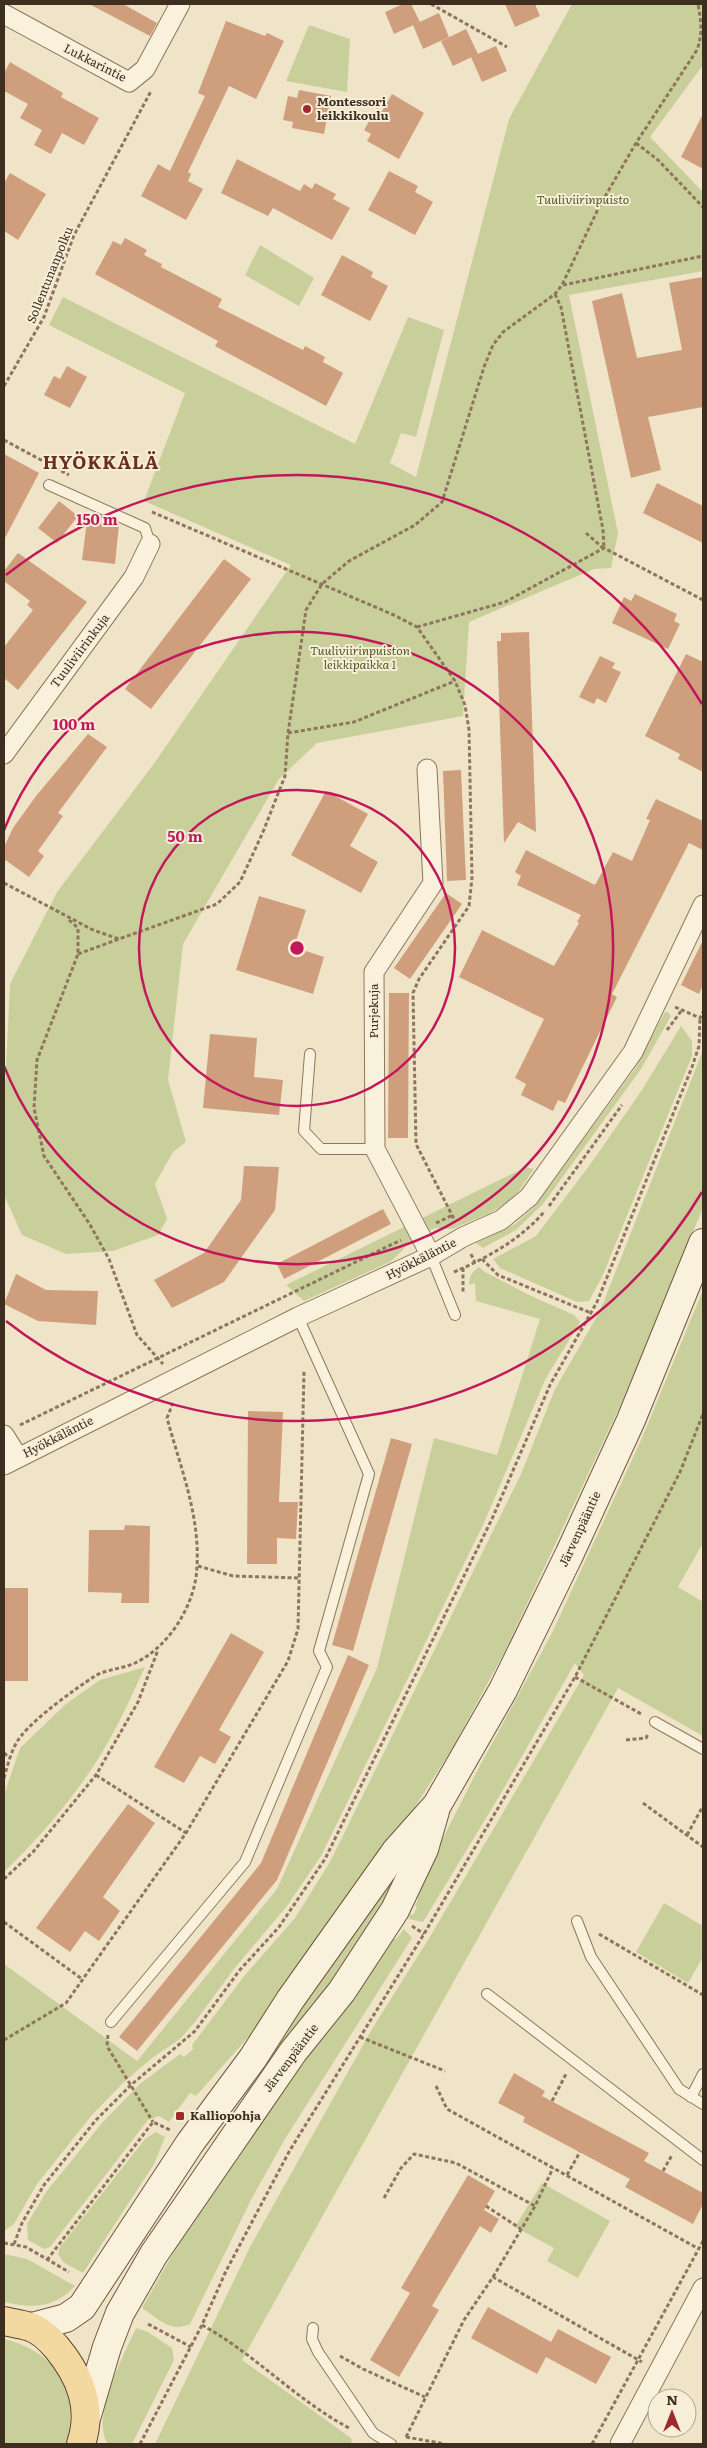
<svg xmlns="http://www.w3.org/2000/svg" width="707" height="2448" font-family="Literata,serif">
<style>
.green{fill:#c9cf9b}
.building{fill:#cf9f7d}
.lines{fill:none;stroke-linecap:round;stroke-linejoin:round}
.service-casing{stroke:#8d765c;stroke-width:12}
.minor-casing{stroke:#8d765c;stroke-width:21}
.secondary-casing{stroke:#6f573f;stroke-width:30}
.primary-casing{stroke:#5b4430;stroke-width:30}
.path{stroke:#8d765c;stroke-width:3;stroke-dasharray:4 2.5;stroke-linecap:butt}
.service{stroke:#faf1dc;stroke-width:10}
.minor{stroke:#faf1dc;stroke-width:19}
.secondary{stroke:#faf1dc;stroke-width:28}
.primary{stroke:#f3d9a0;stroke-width:28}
.ring{fill:none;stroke:#c2185b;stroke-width:2.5}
.poi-dot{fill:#9e2a2b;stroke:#f7eed8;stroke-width:2}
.labels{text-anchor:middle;stroke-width:4;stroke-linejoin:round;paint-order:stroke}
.street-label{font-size:12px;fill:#3d2e20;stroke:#f7eed8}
.poi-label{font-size:12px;font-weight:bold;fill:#3d2e20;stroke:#f7eed8;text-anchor:start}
.park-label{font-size:12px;font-style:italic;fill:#4d5a26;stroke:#f7eed8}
.district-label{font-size:18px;font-weight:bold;letter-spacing:1px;fill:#6b2e1e;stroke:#f7eed8}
.centre{fill:#c2185b;stroke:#f7eed8;stroke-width:2.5}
.ring-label{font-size:15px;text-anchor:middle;font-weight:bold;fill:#c2185b;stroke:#f7eed8;stroke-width:4;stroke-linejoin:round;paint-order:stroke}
</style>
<rect width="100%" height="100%" fill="#f0e4c8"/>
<g class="green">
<path d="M572,4H703V65L650,137L703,192V271L569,295L618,533L611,568L594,569L469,622L463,716L317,743L279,779L183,944L168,1080L186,1142L173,1152L155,1184L167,1219L158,1235L113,1251L66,1254L22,1235L4,1195V1108L10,984L57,892L153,765L291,565L144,501L185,393L49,325L63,297L355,444L408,317L444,330L416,437L401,433L390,463L416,477L509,119Z"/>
<path d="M309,25L350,39L347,92L286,81Z"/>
<path d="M260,245L314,278L299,306L245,275Z"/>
<path d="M665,1012H668L671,1016L641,1069L543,1204L516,1230L483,1248L476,1243L515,1224L535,1206L636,1067Z"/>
<path d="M681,1026L692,1041V1056L602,1277L589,1301L577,1302L500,1268L493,1259L536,1236L589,1166L642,1090Z"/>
<path d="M703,1050V1208L621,1404L504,1653L452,1749L406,1821L252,2033L196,2096L190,2093L169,2122L159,2116L148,2120L50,2247L44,2249L28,2240L27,2224L46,2192L102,2123L141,2083L180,2054L184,2057L193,2049L192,2045L245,1975L295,1918L330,1862L521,1474L555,1389L600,1311Z"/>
<path d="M526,1167L534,1169L518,1192L506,1203L490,1213L452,1229L435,1228L408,1242L402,1251L390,1262L304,1301L286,1285Z"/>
<path d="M479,1267L485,1272L529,1295L574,1315L580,1322L546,1378L483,1525L321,1856L287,1906L234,1969L195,2022L180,2039L152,2058L123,2083L92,2115L37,2184L14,2224L4,2231V1964L137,2061L277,1889L377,1668L434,1438L497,1455L540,1319L476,1301L475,1283L469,1285C469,1276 472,1272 479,1267Z"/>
<path d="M703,1290V1543L678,1587L703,1602V1736L618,1688L242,2360L351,2438L352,2444H155L251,2245L372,2029L431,1935L584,1675L575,1663L500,1795L423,1922L409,1919L410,1913L413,1915L417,1907L415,1906L418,1899L414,1895L476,1773L552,1633L642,1438Z"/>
<path d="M145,1667C133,1692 122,1718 108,1742C81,1790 43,1834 4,1872V1795L20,1748L66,1704L100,1680Z"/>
<path d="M408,1859L339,1974L263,2075L257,2071L290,2018Z"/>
<path d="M664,1903L703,1926V1957L688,1983L636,1952Z"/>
<path d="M404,1929L412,1938L285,2139L252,2198L190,2324C170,2333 159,2319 142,2308L191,2222L390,1937L396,1939Z"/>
<path d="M156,2132L165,2137L154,2164L83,2273L63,2262L58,2254L60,2247L145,2139Z"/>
<path d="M542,2183L610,2221L578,2278L547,2261L554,2248L515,2227Z"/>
<path d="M4,2254L27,2259L75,2286C54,2308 33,2309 4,2302Z"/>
<path d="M136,2328L148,2332L172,2348L174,2360L132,2444H108C90,2417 124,2355 136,2328Z"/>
<path d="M4,2339C57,2352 81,2392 66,2444H4Z"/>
</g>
<g class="building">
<path d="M89,4H123L157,23L150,36Z"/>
<path d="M403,4H411L420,22L394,34L385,12Z"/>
<path d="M505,4H535L540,16L515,27Z"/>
<path d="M439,13L449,37L423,49L413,25Z"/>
<path d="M226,21L265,36L267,33L284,41L256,99L229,86L188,172L191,174L188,181L203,189L186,220L141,196L158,164L170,171L205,96L198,93Z"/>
<path d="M466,29L478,54L453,66L441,41Z"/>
<path d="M496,46L507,71L482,82L471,57Z"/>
<path d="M10,62L63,93L61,97L99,118L84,145L62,133L51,154L34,145L42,130L20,118L28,104L4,91V73Z"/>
<path d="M299,90L331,96L324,134L292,128L293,122L283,120L288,96L297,98Z"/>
<path d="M392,94L424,113L399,159L367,141L371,134L364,130L377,108L382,111Z"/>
<path d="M703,114V169L681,157Z"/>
<path d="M237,159L300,191L304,184L312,189L315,183L336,194L333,199L350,208L332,240L273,208L268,216L221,193Z"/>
<path d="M389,171L418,186L415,192L433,202L415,235L368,210Z"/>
<path d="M10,173L46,194L18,240L4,231V183Z"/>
<path d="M125,238L147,250L144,255L162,264L161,267L222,299L218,307L303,350L305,346L325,357L323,362L343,373L326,406L215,346L218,341L95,274L113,241L121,245Z"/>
<path d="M342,255L373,272L371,277L388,286L370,321L321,295Z"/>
<path d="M703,277V407L648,417L661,470L631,478L592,301L622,293L637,358L682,350L669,283Z"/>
<path d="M67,366L87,377L70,408L44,395L54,376L60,379Z"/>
<path d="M4,454L39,473L4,540Z"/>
<path d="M657,483L703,506V543L643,513Z"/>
<path d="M59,501L78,516L57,543L38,528Z"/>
<path d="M87,521L119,525L115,564L82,560Z"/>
<path d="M18,553L87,602L18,690L4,678V647L33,610L27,605L30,601L4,581V571Z"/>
<path d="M224,559L251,579L151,709L125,689Z"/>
<path d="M635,594L677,614L674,621L680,624L668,649L612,623L624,597L631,601Z"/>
<path d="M529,632L536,832L518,822L504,843L497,641H501V633Z"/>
<path d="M686,654L703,662V772L678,759L680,754L645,736Z"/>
<path d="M600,656L615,663L612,668L621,672L606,703L597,698L594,704L579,697Z"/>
<path d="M88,734L107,747L58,813L63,816L38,851L44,856L29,877L4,859V847L13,828L36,796Z"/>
<path d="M461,770L466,880L447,881L443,771Z"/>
<path d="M326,791L368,814L350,846L378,862L361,893L291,855Z"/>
<path d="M656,799L703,821V850L689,843L612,994L617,997L565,1103L558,1100L553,1111L521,1095L526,1084L515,1078L544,1019L459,977L482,930L554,966L579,923L577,922L581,915L517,885L521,876L515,872L526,850L595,885L613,852L632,861L650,820L646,819Z"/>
<path d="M446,893L462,904L410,979L394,968Z"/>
<path d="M259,896L306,910L294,947L324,957L313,994L236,970Z"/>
<path d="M703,940V985L699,994L681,985Z"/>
<path d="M389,993H409L408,1138H388Z"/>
<path d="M210,1034L257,1038L254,1077L283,1080L279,1115L203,1108Z"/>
<path d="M244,1166L279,1167L275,1210L224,1282L172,1308L154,1280L204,1253L241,1200Z"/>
<path d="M383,1209L391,1224L284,1279L277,1264Z"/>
<path d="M16,1274L46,1290L98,1291L96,1325L38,1321L4,1304Z"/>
<path d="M248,1411L283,1412L279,1502H298L296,1539L277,1538V1564H247Z"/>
<path d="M391,1438L412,1444L353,1651L332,1645Z"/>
<path d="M125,1525L150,1526L149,1603H121L122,1593L88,1592L89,1530H124Z"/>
<rect x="4" y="1588" width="24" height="93"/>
<path d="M231,1633L264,1652L219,1730L231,1737L215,1764L200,1756L184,1783L154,1767Z"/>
<path d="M348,1655L369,1665L277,1880L137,2051L119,2037L261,1863Z"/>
<path d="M128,1804L155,1823L103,1897L120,1911L99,1941L85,1931L70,1952L36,1928Z"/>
<path d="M514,2073L545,2091L542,2096L649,2153L644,2161L703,2193V2204L693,2224L625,2187L630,2179L523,2122L525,2117L498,2103Z"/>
<path d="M468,2175L495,2191L484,2210L499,2219L491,2233L480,2226L432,2306L439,2310L399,2377L370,2360L410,2293L401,2288Z"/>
<path d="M488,2307L551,2342L558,2329L611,2357L596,2384L546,2357L537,2374L471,2338Z"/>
</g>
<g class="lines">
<defs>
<g id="service">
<path d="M49,485L145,528L150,544"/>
<path d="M310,1054L304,1131L321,1149H375"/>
<path d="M431,1256L455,1315"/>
<path d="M655,1722L703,1749"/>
<path d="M577,1921L591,1957L679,2089L703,2104"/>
<path d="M487,1994L703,2160"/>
<path d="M111,2022L245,1862L327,1667L319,1651L369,1474L298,1317"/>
<path d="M691,2097L703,2074"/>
<path d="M313,2328L312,2339L318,2352L373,2433L391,2444"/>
</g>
<g id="minor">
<path d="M4,14L129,82L145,69L180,4"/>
<path d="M4,754L134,577L150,544"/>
<path d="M427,769L433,883L374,972L375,1149L431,1256"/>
<path d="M4,1435L18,1457"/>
<path d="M4,1465L298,1317L431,1256L463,1237L501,1220L529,1197L633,1052L703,905"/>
<path d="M620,2444L703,2288"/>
</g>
<g id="secondary">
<path d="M32,2327L66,2318L82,2307L190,2143L253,2058L290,2000L396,1851L437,1805L503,1690L569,1555L631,1420L703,1243"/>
<path d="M87,2415L107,2347L120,2313L154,2254L293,2052L342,1991L395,1910L424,1849L435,1811"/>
</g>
<path id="primary" d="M4,2321C12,2323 22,2324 30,2327C40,2330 51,2341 57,2348C81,2377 93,2408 81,2444"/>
</defs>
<use href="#service" class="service-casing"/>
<use href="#minor" class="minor-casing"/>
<use href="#secondary" class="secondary-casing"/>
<use href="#primary" class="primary-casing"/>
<g class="path">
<path d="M431,4L507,47"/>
<path d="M636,143L658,160L703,207"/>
<path d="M563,285L703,256"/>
<path d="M555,294L561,307L603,530L604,548"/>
<path d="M4,386L44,317L74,235L151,91"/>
<path d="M4,440L69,475"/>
<path d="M152,512L394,615L417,627L455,681L465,705L469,730L472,878L469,906L419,979L413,993L416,1144L454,1219"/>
<path d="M586,533L603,548"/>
<path d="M417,627L505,602L604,548L703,600"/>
<path d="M288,733L354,722L455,681"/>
<path d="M4,883L93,930L119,939L217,904L240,882L263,832L285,776L288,733L306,610L322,584L349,561L415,525L442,502L484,367L493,345L503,332L555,294L562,285L599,207L636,143L697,50C703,33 701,21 698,4"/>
<path d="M69,920L78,928V954L37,1060L34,1108L44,1156L89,1223L109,1259L137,1335L163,1364"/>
<path d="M78,954L119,939"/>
<path d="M675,1007L700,1018L703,1012"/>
<path d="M667,1030L682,1010"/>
<path d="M549,1206L622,1105"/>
<path d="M436,1223L453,1215"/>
<path d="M471,1254L475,1263"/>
<path d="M482,1259L498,1275L591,1313"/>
<path d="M463,1268V1293"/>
<path d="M454,1272C487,1258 521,1239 544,1212"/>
<path d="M20,1425L401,1240"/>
<path d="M198,1566L233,1576L300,1578"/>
<path d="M575,1677L643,1715"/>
<path d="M626,1740L646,1738L648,1734"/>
<path d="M4,1753L10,1758"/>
<path d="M96,1775L186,1833"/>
<path d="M4,1778C8,1764 12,1747 21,1736C36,1717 75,1689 95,1676C107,1669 122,1669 135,1663C169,1647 196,1604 197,1566C200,1515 180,1466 167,1418L173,1403"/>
<path d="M643,1803L703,1847"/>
<path d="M687,1835L703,1806"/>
<path d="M4,1879L33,1852L96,1775L138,1702L158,1650"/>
<path d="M4,1922L82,1979"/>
<path d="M412,1926L424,1934"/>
<path d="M599,1934L703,1995"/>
<path d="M108,2035L107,2046L153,2122"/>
<path d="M360,2037L445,2071"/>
<path d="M4,2040L66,2003L186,1833L288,1661L298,1629L304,1371"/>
<path d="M436,2086L447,2109L699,2249"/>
<path d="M552,2101L566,2074"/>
<path d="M663,2171L672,2155"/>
<path d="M567,2175L580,2152"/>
<path d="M384,2198L401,2168L414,2154L456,2163L535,2206"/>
<path d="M486,2206L521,2229"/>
<path d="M4,2243L26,2247L69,2272"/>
<path d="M14,2244L22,2223L44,2185L96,2120L131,2085L195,2031L239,1971L279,1927L325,1859L492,1519L550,1385L597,1302L692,1067L699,1046L700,1018"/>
<path d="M47,2260L153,2122L170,2130"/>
<path d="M493,2277L535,2206L553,2168"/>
<path d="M148,2324L191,2347"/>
<path d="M202,2325C255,2354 297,2401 351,2429"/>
<path d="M340,2356L363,2369L425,2397"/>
<path d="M406,2437L464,2320L493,2277L642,2362"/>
<path d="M406,2437L445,2444"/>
<path d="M140,2444L202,2325L226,2271L290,2150L424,1934L575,1677L680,1472L703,1414"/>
<path d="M592,2444L703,2241"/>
</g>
<use href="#service" class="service"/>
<use href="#minor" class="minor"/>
<use href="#secondary" class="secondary"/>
<use href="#primary" class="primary"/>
</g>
<g class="ring">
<circle cx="297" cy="948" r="158"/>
<path d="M4 830A316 316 0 1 1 4 1066"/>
<path d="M702 1192A473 473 0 0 1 6 1321M6 575A473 473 0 0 1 702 704"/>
</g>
<g class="poi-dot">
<circle cx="307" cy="109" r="5"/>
<rect x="175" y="2111" width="10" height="10" rx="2.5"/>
</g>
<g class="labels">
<g class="street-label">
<text transform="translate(95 63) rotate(27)" y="4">Lukkarintie</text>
<text transform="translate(50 275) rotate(-68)" y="4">Sollentunanpolku</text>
<text transform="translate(80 651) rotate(-53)" y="4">Tuuliviirinkuja</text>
<text transform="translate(374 1011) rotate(-90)" y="4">Purjekuja</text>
<text transform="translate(421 1259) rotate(-27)" y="4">Hyökkäläntie</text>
<text transform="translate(58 1437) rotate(-27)" y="4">Hyökkäläntie</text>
<text transform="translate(580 1529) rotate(-65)" y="4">Järvenpääntie</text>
<text transform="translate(291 2058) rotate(-53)" y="4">Järvenpääntie</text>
</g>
<g class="poi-label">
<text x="317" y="106">Montessori<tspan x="317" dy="14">leikkikoulu</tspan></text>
<text x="190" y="2120">Kalliopohja</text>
</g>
<g class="park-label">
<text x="583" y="204">Tuuliviirinpuisto</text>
<text x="360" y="655">Tuuliviirinpuiston<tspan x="360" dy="14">leikkipaikka 1</tspan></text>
</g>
<g class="district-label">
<text x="101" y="469">HYÖKKÄLÄ</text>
</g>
</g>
<circle cx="297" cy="948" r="8" class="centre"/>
<g class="ring-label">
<text x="97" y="525">150 m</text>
<text x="74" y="730">100 m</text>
<text x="185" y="842">50 m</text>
</g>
<rect width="707" height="2448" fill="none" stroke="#3d2e20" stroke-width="10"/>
<g transform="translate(672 2413)"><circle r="24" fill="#f7eed8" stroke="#ada18e"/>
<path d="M0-4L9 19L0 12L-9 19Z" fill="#9e2a2b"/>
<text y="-8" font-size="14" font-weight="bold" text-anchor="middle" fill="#3d2e20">N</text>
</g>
</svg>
